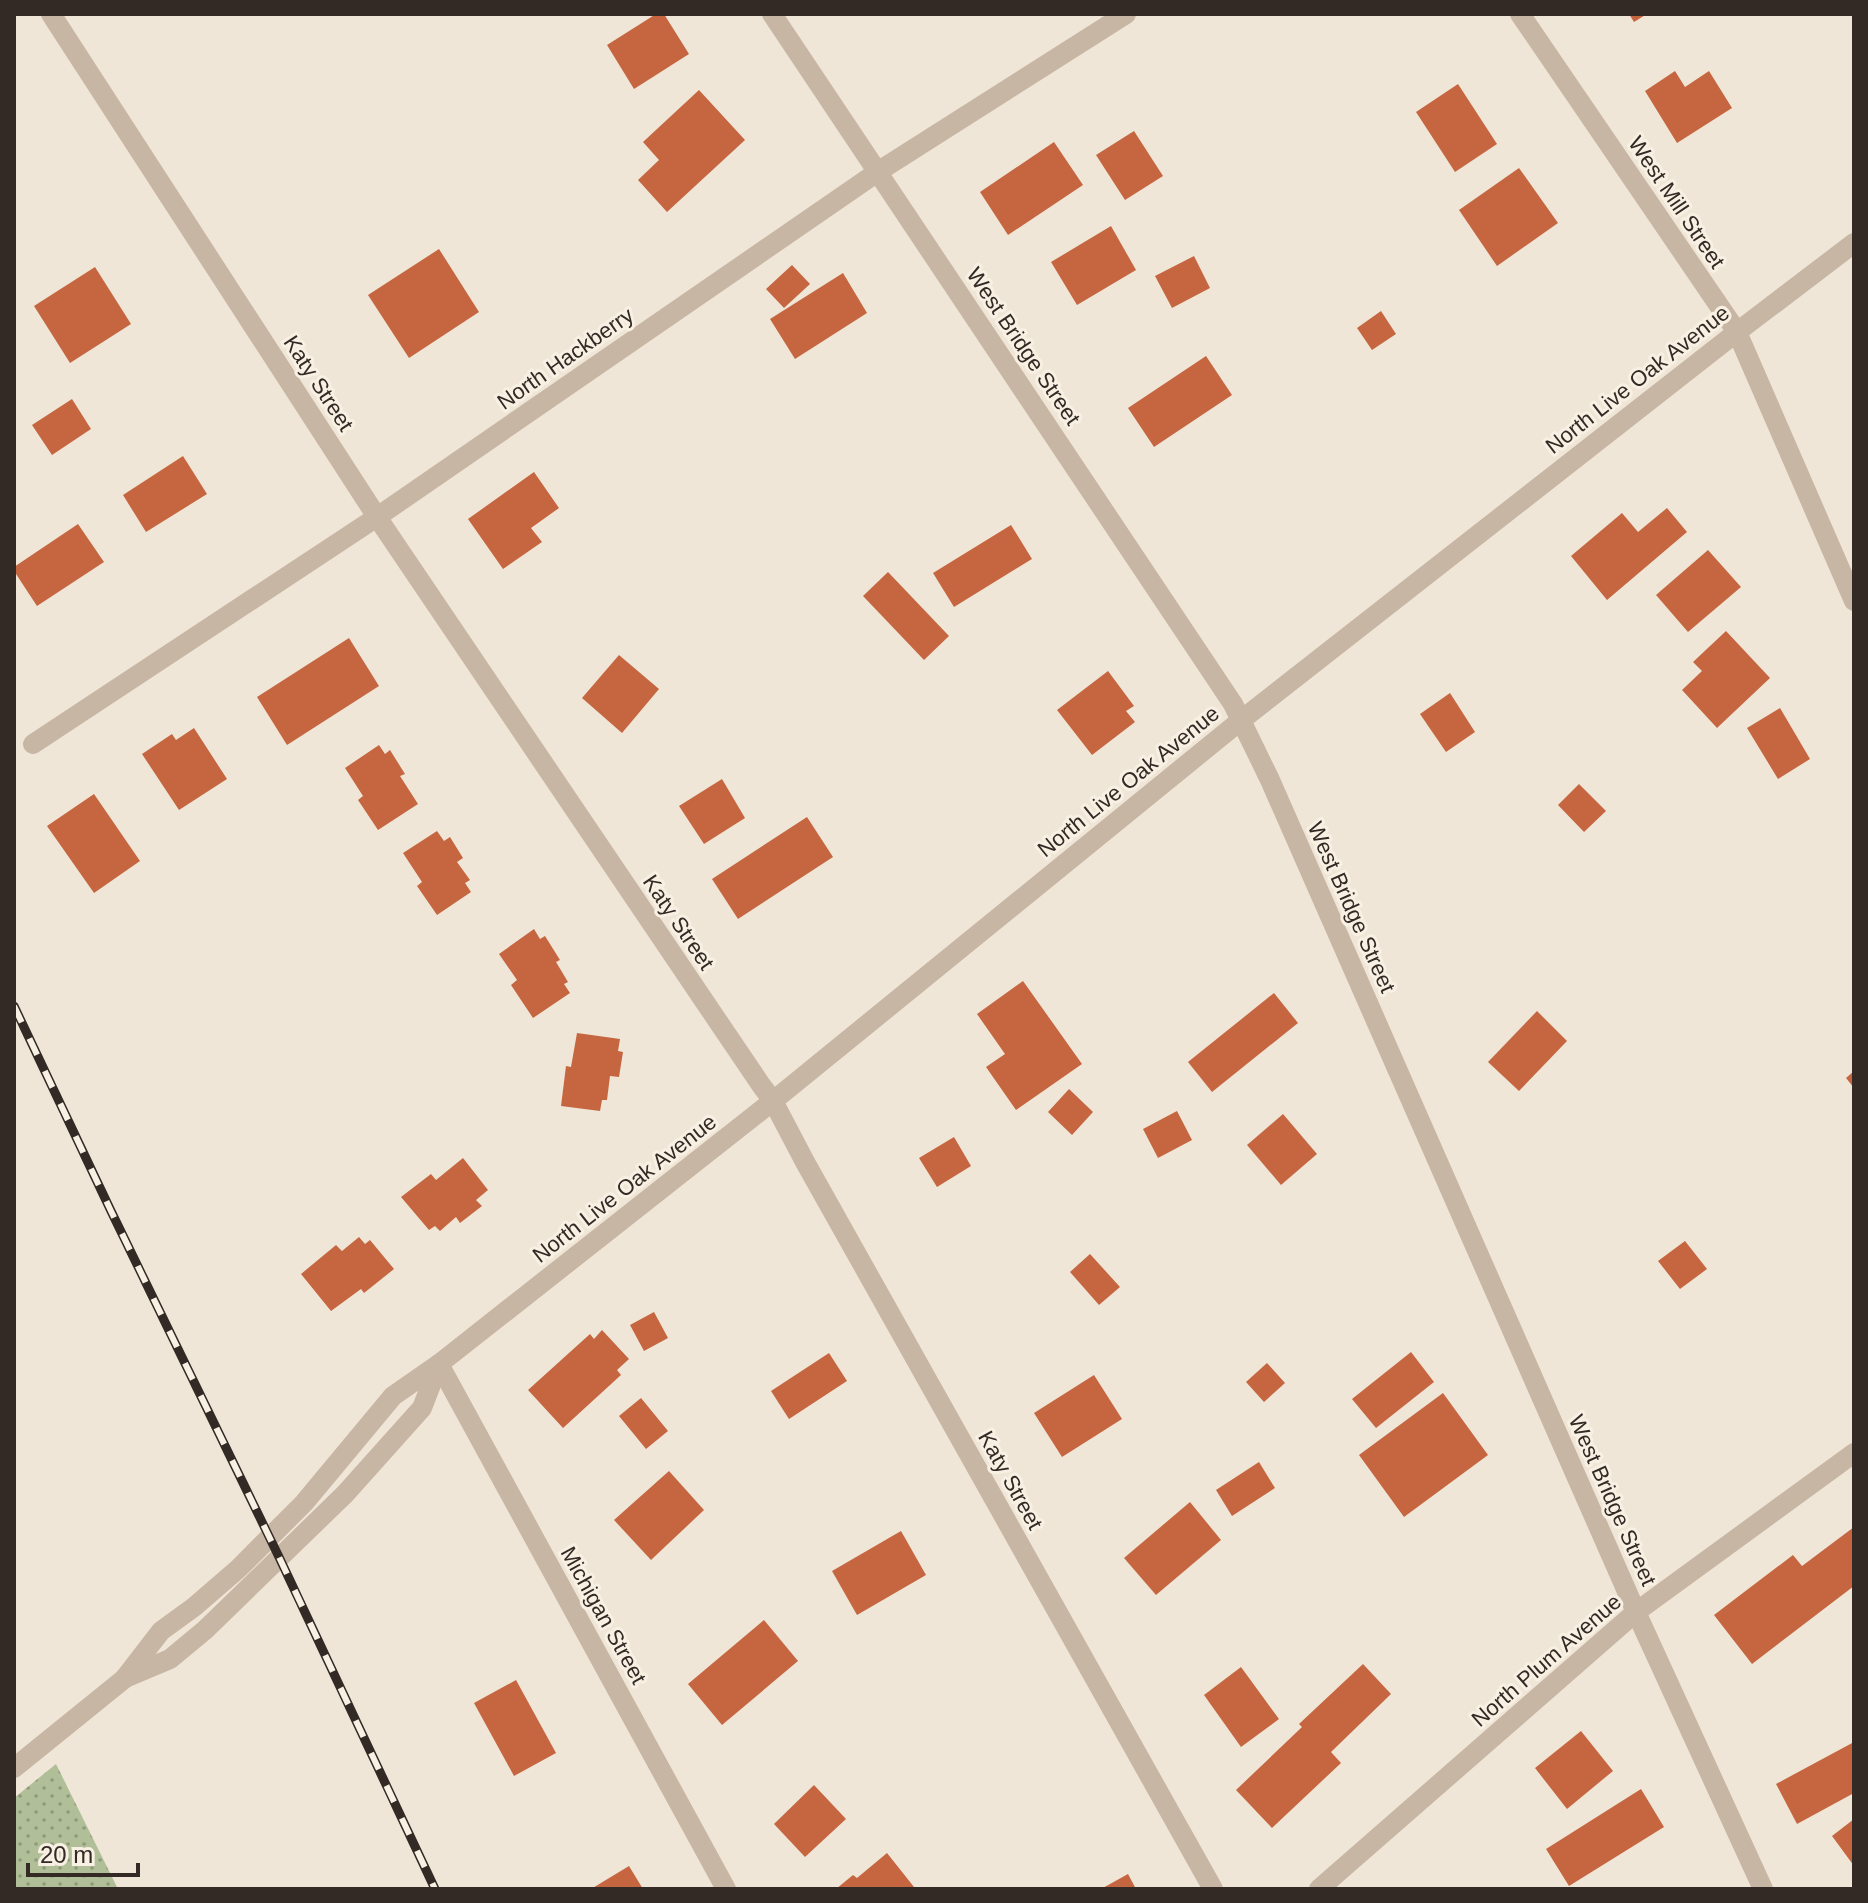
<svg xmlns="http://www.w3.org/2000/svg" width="1868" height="1903" font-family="Arial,sans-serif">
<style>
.grass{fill:url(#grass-dots)}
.building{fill:#c56641}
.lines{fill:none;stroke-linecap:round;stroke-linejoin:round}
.minor{stroke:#c8b6a4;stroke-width:20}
.rail-casing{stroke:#332a25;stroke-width:9}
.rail{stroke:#f8f0e3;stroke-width:6;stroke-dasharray:18;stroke-linecap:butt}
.labels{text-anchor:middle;stroke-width:6;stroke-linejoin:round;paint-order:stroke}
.street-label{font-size:22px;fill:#332a25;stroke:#f8f0e3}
</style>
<defs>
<pattern id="grass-dots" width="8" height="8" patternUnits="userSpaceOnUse" patternTransform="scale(2)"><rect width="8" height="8" fill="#b0bf98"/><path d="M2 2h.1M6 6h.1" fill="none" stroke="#909b7c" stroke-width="1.8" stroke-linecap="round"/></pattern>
</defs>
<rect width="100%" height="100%" fill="#f0e6d7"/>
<path class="grass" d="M56,1764L118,1889H14V1798Z"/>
<g class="building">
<path d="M656,14H664L689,54L634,89L607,45Z"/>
<path d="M1629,14H1647L1634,22Z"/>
<path d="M1675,71L1685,87L1709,71L1732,108L1677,143L1645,91Z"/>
<path d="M1458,84L1497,144L1455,172L1416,112Z"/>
<path d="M699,90L745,140L667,212L638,180L659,160L643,142Z"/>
<path d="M1134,131L1163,176L1125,200L1096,155Z"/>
<path d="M1054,142L1083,185L1008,235L980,192Z"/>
<path d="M1519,168L1558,223L1497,266L1459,210Z"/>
<path d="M1111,226L1136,270L1077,305L1051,262Z"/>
<path d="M439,249L479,312L409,358L368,295Z"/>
<path d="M1194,256L1210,288L1172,308L1155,276Z"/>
<path d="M792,265L810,284L784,308L766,289Z"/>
<path d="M95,267L131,324L70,363L34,306Z"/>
<path d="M843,273L867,313L795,359L770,319Z"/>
<path d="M1381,311L1396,334L1372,350L1357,328Z"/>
<path d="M1206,356L1232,395L1154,447L1128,408Z"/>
<path d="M72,399L91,429L52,455L32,425Z"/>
<path d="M183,456L207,494L146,532L123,495Z"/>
<path d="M534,472L559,508L531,528L542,542L503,569L468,519Z"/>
<path d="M1667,508L1687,532L1607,600L1571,556L1622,513L1638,532Z"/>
<path d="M78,524L104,562L37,606L14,571V567Z"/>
<path d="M1011,525L1032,559L954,607L933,573Z"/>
<path d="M1708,550L1741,587L1688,632L1656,595Z"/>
<path d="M888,572L949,636L924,660L863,596Z"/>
<path d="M1726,631L1770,678L1717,728L1682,690L1702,671L1693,662Z"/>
<path d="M349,638L379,686L287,745L257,697Z"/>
<path d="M619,655L659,689L622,733L582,698Z"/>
<path d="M1108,671L1134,706L1126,711L1135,722L1092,755L1057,710Z"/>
<path d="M1450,693L1475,732L1446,752L1420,714Z"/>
<path d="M1780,708L1810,759L1778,779L1747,728Z"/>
<path d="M194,728L227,779L179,810L142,754L172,734L176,740Z"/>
<path d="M379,745L385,754L390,750L405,774L400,776L418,804L378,830L358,800L363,796L345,768Z"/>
<path d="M722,779L745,818L704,844L679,806Z"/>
<path d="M1579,784L1606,811L1584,832L1558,805Z"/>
<path d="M94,794L140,861L94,893L47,826Z"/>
<path d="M807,817L833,857L738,919L712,879Z"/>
<path d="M437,831L444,841L450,837L463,858L457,862L470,880L465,883L471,892L437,915L417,886L422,882L403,853Z"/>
<path d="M534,929L540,939L545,936L560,960L556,962L568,982L564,984L570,993L533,1018L511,985L517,980L499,954Z"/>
<path d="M1023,981L1082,1064L1016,1110L986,1067L1005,1054L977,1014Z"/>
<path d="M1274,993L1298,1023L1212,1092L1188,1062Z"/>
<path d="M1537,1011L1567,1041L1519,1091L1488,1062Z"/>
<path d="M577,1033L620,1039L618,1051L623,1052L619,1077L610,1076L607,1100H602L600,1111L561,1106L566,1066L571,1067Z"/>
<path d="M1854,1071V1088L1846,1078Z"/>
<path d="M1069,1089L1093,1112L1072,1135L1048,1112Z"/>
<path d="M1177,1111L1192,1140L1158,1158L1143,1129Z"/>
<path d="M1283,1114L1317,1154L1281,1185L1247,1145Z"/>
<path d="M954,1137L971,1166L937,1187L919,1158Z"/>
<path d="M463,1158L488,1190L476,1200L482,1206L460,1223L456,1217L440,1231L435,1226L429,1230L401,1197L431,1174L436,1180Z"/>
<path d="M359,1237L365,1244L370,1240L394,1269L364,1293L361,1289L331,1311L301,1274L336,1245L342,1251Z"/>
<path d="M1685,1241L1707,1269L1680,1289L1658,1261Z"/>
<path d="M1090,1254L1120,1287L1099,1305L1070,1272Z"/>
<path d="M654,1312L668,1338L644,1351L630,1325Z"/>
<path d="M602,1330L629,1359L617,1370L621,1375L563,1428L528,1390L590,1334L594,1339Z"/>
<path d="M1411,1352L1434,1382L1376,1428L1352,1399Z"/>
<path d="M829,1353L847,1381L789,1419L771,1391Z"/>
<path d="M1267,1363L1285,1383L1264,1402L1246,1382Z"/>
<path d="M1094,1375L1122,1419L1062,1457L1034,1413Z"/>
<path d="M1443,1393L1488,1455L1404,1517L1359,1455Z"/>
<path d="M641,1398L668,1431L646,1449L619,1416Z"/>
<path d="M1259,1462L1275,1488L1232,1516L1216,1490Z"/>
<path d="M669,1471L704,1510L651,1560L614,1520Z"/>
<path d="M1190,1502L1221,1540L1156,1595L1124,1558Z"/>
<path d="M1854,1527V1586L1752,1664L1714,1615L1793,1555L1802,1566Z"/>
<path d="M901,1531L926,1575L857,1615L832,1571Z"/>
<path d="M764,1620L798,1661L722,1725L688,1684Z"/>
<path d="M1363,1664L1391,1694L1331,1752L1341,1763L1272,1828L1236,1790L1302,1727L1299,1724Z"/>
<path d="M1241,1667L1279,1719L1241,1747L1204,1695Z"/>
<path d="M516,1680L556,1753L514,1776L474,1703Z"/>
<path d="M1581,1731L1613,1771L1567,1809L1535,1768Z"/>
<path d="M1854,1742V1793L1797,1824L1776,1784Z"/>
<path d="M814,1785L846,1819L805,1857L774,1824Z"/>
<path d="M1641,1789L1664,1827L1569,1886L1546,1849Z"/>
<path d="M1854,1819V1866L1832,1836Z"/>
<path d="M887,1853L914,1887L911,1889H836L853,1875L857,1878Z"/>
<path d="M629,1866L643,1889H591Z"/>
<path d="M1128,1874L1136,1889H1101Z"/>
</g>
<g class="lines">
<g class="minor">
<path d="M51,14L377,517L761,1085L773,1101L805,1162L1213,1889"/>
<path d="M772,14L1233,704L1270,780L1636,1612L1763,1889"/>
<path d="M1520,14L1737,332L1854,601"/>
<path d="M33,744L377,517L879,171L1126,14"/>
<path d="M439,1364L726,1889"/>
<path d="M125,1678L170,1659L205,1630L345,1494L422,1408L439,1364"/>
<path d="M14,1768L124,1679L161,1631L194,1607L238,1569L304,1503L393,1396L439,1364L773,1101L1240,721L1737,332L1854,243"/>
<path d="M1319,1889L1636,1612L1854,1453"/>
</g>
<defs>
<path id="rail" d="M14,1006L111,1211L279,1557L435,1889"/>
</defs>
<use href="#rail" class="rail-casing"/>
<use href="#rail" class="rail"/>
</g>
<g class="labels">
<g class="street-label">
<text transform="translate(1677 202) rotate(56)" y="8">West Mill Street</text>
<text transform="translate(1024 346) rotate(56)" y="8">West Bridge Street</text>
<text transform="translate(565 358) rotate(-35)" y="8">North Hackberry</text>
<text transform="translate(1637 379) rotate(-38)" y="8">North Live Oak Avenue</text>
<text transform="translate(319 383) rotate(57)" y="8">Katy Street</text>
<text transform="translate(1128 781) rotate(-39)" y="8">North Live Oak Avenue</text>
<text transform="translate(1352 907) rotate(66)" y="8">West Bridge Street</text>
<text transform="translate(679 922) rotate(56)" y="8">Katy Street</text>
<text transform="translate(624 1188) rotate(-38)" y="8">North Live Oak Avenue</text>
<text transform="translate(1011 1480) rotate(61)" y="8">Katy Street</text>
<text transform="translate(1613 1500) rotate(66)" y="8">West Bridge Street</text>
<text transform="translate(604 1615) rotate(61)" y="8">Michigan Street</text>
<text transform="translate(1546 1660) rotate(-41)" y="8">North Plum Avenue</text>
</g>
</g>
<rect width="1868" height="1903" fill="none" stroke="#332a25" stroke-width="32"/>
<path d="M28 1863v12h110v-12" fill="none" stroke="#332a25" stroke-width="4"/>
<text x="40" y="1863" font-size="24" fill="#332a25" stroke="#f8f0e3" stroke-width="6" paint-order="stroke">20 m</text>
</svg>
